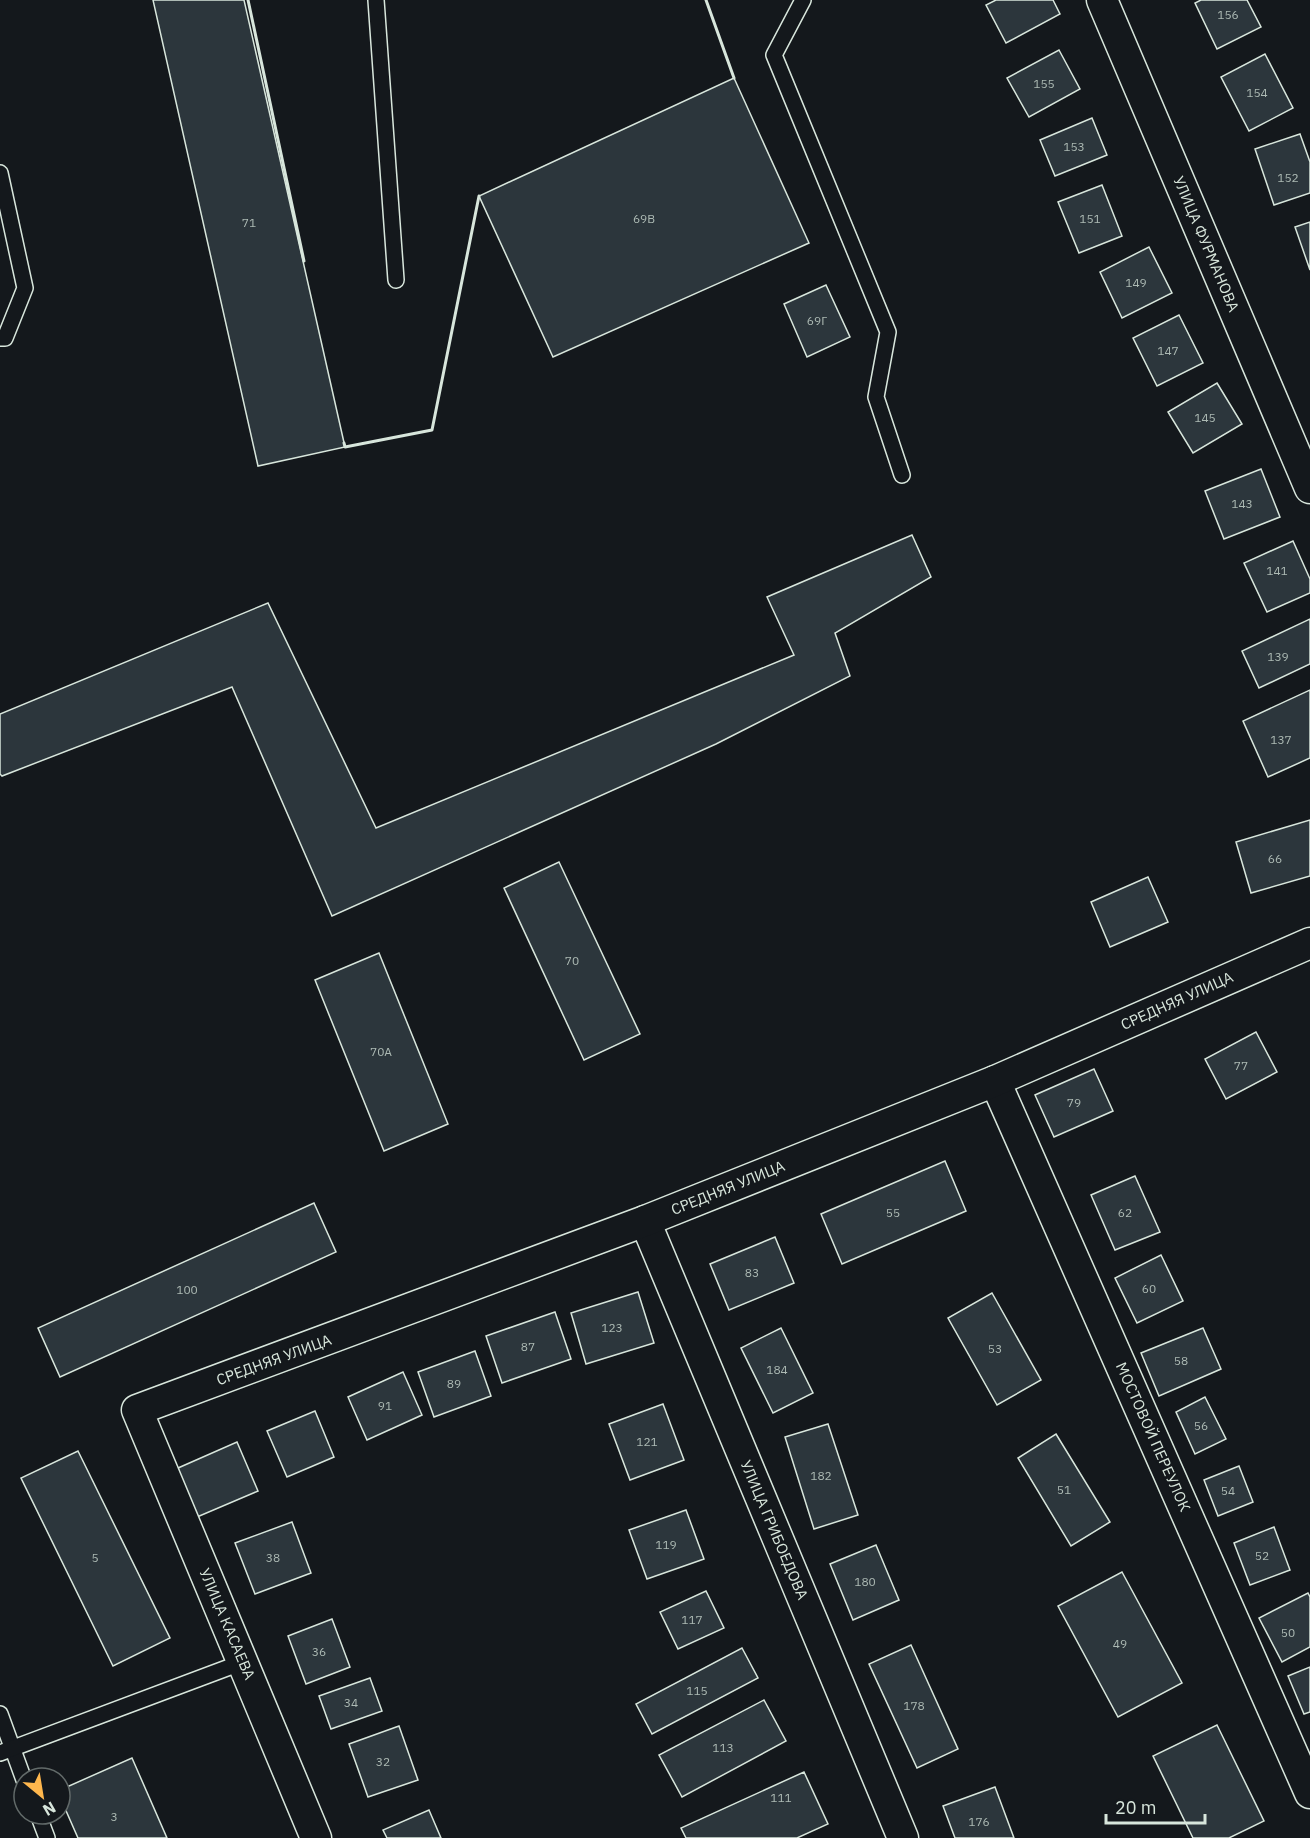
<svg xmlns="http://www.w3.org/2000/svg" width="1310" height="1838" font-family="'IBM Plex Sans',sans-serif">
<style>
.building{fill:#2c363c;stroke:#d8e6dc;stroke-width:1.5}
.lines{fill:none;stroke-linecap:round;stroke-linejoin:round}
.service-casing{stroke:#d8e6dc;stroke-width:18}
.minor-casing{stroke:#d8e6dc;stroke-width:33}
.service{stroke:#14181c;stroke-width:15}
.minor{stroke:#14181c;stroke-width:30}
.wall{stroke:#d8e6dc;stroke-width:3}
.labels{text-anchor:middle;stroke-width:4.5;stroke-linejoin:round;paint-order:stroke}
.number-label{font-size:12px;fill:#adbab4}
.street-label{font-size:15px;fill:#d8e6dc;stroke:#14181c}
</style>
<rect width="100%" height="100%" fill="#14181c"/>
<g class="building">
<path d="M153,0H244L345,447L258,466Z"/>
<path d="M996,0H1053L1060,14L1006,43L986,5Z"/>
<path d="M1201,0H1247L1261,27L1217,49L1195,3Z"/>
<path d="M1059,50L1080,89L1029,117L1007,78Z"/>
<path d="M1265,54L1293,108L1249,131L1221,77Z"/>
<path d="M734,78L809,243L553,357L479,196Z"/>
<path d="M1092,118L1107,155L1055,176L1040,140Z"/>
<path d="M1300,134L1310,162V193L1274,205L1255,149Z"/>
<path d="M1102,185L1122,236L1079,253L1058,202Z"/>
<path d="M1310,222V270L1295,227Z"/>
<path d="M1149,247L1172,293L1122,318L1100,272Z"/>
<path d="M826,285L850,337L807,357L784,304Z"/>
<path d="M1179,315L1203,363L1157,386L1133,338Z"/>
<path d="M1217,383L1242,424L1193,453L1168,412Z"/>
<path d="M1261,469L1280,517L1224,539L1205,491Z"/>
<path d="M912,535L931,577L835,633L850,676L716,744L332,916L232,687L2,776L0,774V714L268,603L376,828L794,655L767,597Z"/>
<path d="M1293,541L1310,579V593L1267,612L1244,563Z"/>
<path d="M1310,619V664L1259,688L1242,651Z"/>
<path d="M1310,690V758L1268,777L1243,721Z"/>
<path d="M1310,820V876L1251,893L1236,842Z"/>
<path d="M559,862L640,1034L584,1060L504,888Z"/>
<path d="M1148,877L1168,922L1110,947L1091,902Z"/>
<path d="M379,953L448,1124L384,1151L315,980Z"/>
<path d="M1256,1032L1277,1072L1226,1099L1205,1059Z"/>
<path d="M1094,1069L1113,1111L1054,1137L1035,1095Z"/>
<path d="M945,1161L966,1211L842,1264L821,1214Z"/>
<path d="M1135,1176L1160,1232L1115,1250L1091,1195Z"/>
<path d="M314,1203L336,1252L60,1377L38,1328Z"/>
<path d="M775,1237L794,1283L729,1310L710,1264Z"/>
<path d="M1161,1255L1183,1301L1137,1323L1115,1278Z"/>
<path d="M638,1292L654,1343L586,1364L571,1313Z"/>
<path d="M992,1293L1041,1380L997,1405L948,1318Z"/>
<path d="M555,1312L571,1359L502,1383L486,1336Z"/>
<path d="M781,1328L813,1393L773,1413L741,1348Z"/>
<path d="M1203,1328L1221,1369L1159,1396L1141,1353Z"/>
<path d="M475,1351L491,1396L434,1417L418,1372Z"/>
<path d="M403,1372L422,1415L367,1440L348,1397Z"/>
<path d="M1205,1397L1226,1439L1195,1454L1176,1412Z"/>
<path d="M663,1404L684,1460L630,1480L609,1424Z"/>
<path d="M315,1411L334,1457L287,1477L267,1431Z"/>
<path d="M828,1424L858,1515L814,1529L785,1437Z"/>
<path d="M1056,1434L1110,1522L1071,1546L1018,1458Z"/>
<path d="M237,1442L258,1491L190,1520L169,1472Z"/>
<path d="M78,1451L170,1638L113,1666L21,1478Z"/>
<path d="M1239,1466L1253,1502L1218,1516L1204,1480Z"/>
<path d="M686,1510L704,1559L647,1579L629,1530Z"/>
<path d="M292,1522L311,1573L255,1594L235,1543Z"/>
<path d="M1274,1527L1290,1570L1250,1585L1234,1543Z"/>
<path d="M876,1545L899,1600L853,1620L830,1564Z"/>
<path d="M1122,1572L1182,1683L1118,1717L1058,1606Z"/>
<path d="M706,1591L724,1628L678,1649L660,1612Z"/>
<path d="M1308,1593L1310,1597V1647L1282,1662L1259,1618Z"/>
<path d="M332,1619L350,1667L306,1684L288,1636Z"/>
<path d="M911,1645L958,1749L917,1768L869,1664Z"/>
<path d="M742,1648L758,1678L652,1734L636,1704Z"/>
<path d="M1310,1667V1712L1304,1714L1288,1676Z"/>
<path d="M370,1678L382,1711L331,1729L319,1696Z"/>
<path d="M764,1700L786,1741L682,1797L659,1755Z"/>
<path d="M1217,1725L1264,1821L1229,1838H1193L1153,1756Z"/>
<path d="M399,1726L418,1780L368,1797L349,1744Z"/>
<path d="M132,1758L167,1838H78L60,1797V1790Z"/>
<path d="M804,1772L828,1824L797,1838H686L681,1828Z"/>
<path d="M995,1787L1014,1838H955L943,1806Z"/>
<path d="M429,1810L441,1838H387L383,1830Z"/>
</g>
<g class="lines">
<defs>
<g id="service">
<path d="M376,0L396,280"/>
<path d="M803,0L774,55L888,332L876,397L902,475"/>
<path d="M0,173L25,288L5,338H0"/>
<path d="M0,1714L24,1780"/>
<path d="M0,1753L243,1662"/>
<path d="M38,1814L47,1838"/>
</g>
<g id="minor">
<path d="M1102,0L1310,488"/>
<path d="M995,1081L1310,1793"/>
<path d="M645,1221L903,1838"/>
<path d="M316,1838L137,1410L645,1221L995,1081L1310,943"/>
</g>
</defs>
<use href="#service" class="service-casing"/>
<use href="#minor" class="minor-casing"/>
<use href="#service" class="service"/>
<use href="#minor" class="minor"/>
<g class="wall">
<path d="M248,0L304,261"/>
<path d="M706,0L734,78"/>
<path d="M344,443L345,447L432,430L479,196"/>
</g>
</g>
<g class="labels">
<g class="number-label">
<text x="1228" y="19">156</text>
<text x="1044" y="88">155</text>
<text x="1257" y="97">154</text>
<text x="1074" y="151">153</text>
<text x="1288" y="182">152</text>
<text x="644" y="223">69В</text>
<text x="1090" y="223">151</text>
<text x="249" y="227">71</text>
<text x="1136" y="287">149</text>
<text x="817" y="325">69Г</text>
<text x="1168" y="355">147</text>
<text x="1205" y="422">145</text>
<text x="1242" y="508">143</text>
<text x="1277" y="575">141</text>
<text x="1278" y="661">139</text>
<text x="1281" y="744">137</text>
<text x="1275" y="863">66</text>
<text x="572" y="965">70</text>
<text x="381" y="1056">70А</text>
<text x="1241" y="1070">77</text>
<text x="1074" y="1107">79</text>
<text x="893" y="1217">55</text>
<text x="1125" y="1217">62</text>
<text x="752" y="1277">83</text>
<text x="1149" y="1293">60</text>
<text x="187" y="1294">100</text>
<text x="612" y="1332">123</text>
<text x="528" y="1351">87</text>
<text x="995" y="1353">53</text>
<text x="1181" y="1365">58</text>
<text x="777" y="1374">184</text>
<text x="454" y="1388">89</text>
<text x="385" y="1410">91</text>
<text x="1201" y="1430">56</text>
<text x="647" y="1446">121</text>
<text x="821" y="1480">182</text>
<text x="1064" y="1494">51</text>
<text x="1228" y="1495">54</text>
<text x="666" y="1549">119</text>
<text x="1262" y="1560">52</text>
<text x="95" y="1562">5</text>
<text x="273" y="1562">38</text>
<text x="865" y="1586">180</text>
<text x="692" y="1624">117</text>
<text x="1288" y="1637">50</text>
<text x="1120" y="1648">49</text>
<text x="319" y="1656">36</text>
<text x="697" y="1695">115</text>
<text x="351" y="1707">34</text>
<text x="914" y="1710">178</text>
<text x="723" y="1752">113</text>
<text x="383" y="1766">32</text>
<text x="781" y="1802">111</text>
<text x="114" y="1821">3</text>
<text x="979" y="1826">176</text>
</g>
<g class="street-label">
<text transform="translate(1206 244) rotate(67)" y="5">УЛИЦА ФУРМАНОВА</text>
<text transform="translate(1177 1001) rotate(-24)" y="5">СРЕДНЯЯ УЛИЦА</text>
<text transform="translate(728 1188) rotate(-22)" y="5">СРЕДНЯЯ УЛИЦА</text>
<text transform="translate(274 1360) rotate(-20)" y="5">СРЕДНЯЯ УЛИЦА</text>
<text transform="translate(1153 1437) rotate(66)" y="5">МОСТОВОЙ ПЕРЕУЛОК</text>
<text transform="translate(774 1530) rotate(67)" y="5">УЛИЦА ГРИБОЕДОВА</text>
<text transform="translate(227 1624) rotate(67)" y="5">УЛИЦА КАСАЕВА</text>
</g>
</g>
<g transform="translate(42 1796) rotate(150)"><circle r="28" fill="#14181c" stroke="#626a69" stroke-width="1.5"/>
<path d="M0-4.5L10 22L0 15L-10 22Z" fill="#ffb74d"/>
<text y="-9" font-size="16" font-weight="bold" text-anchor="middle" fill="#d8e6dc">N</text>
</g>
<path d="M1106 1814v9h99v-9" fill="none" stroke="#d8e6dc" stroke-width="3"/>
<text x="1115" y="1814" font-size="18" fill="#d8e6dc" stroke="#14181c" stroke-width="4.5" paint-order="stroke">20 m</text>
</svg>
